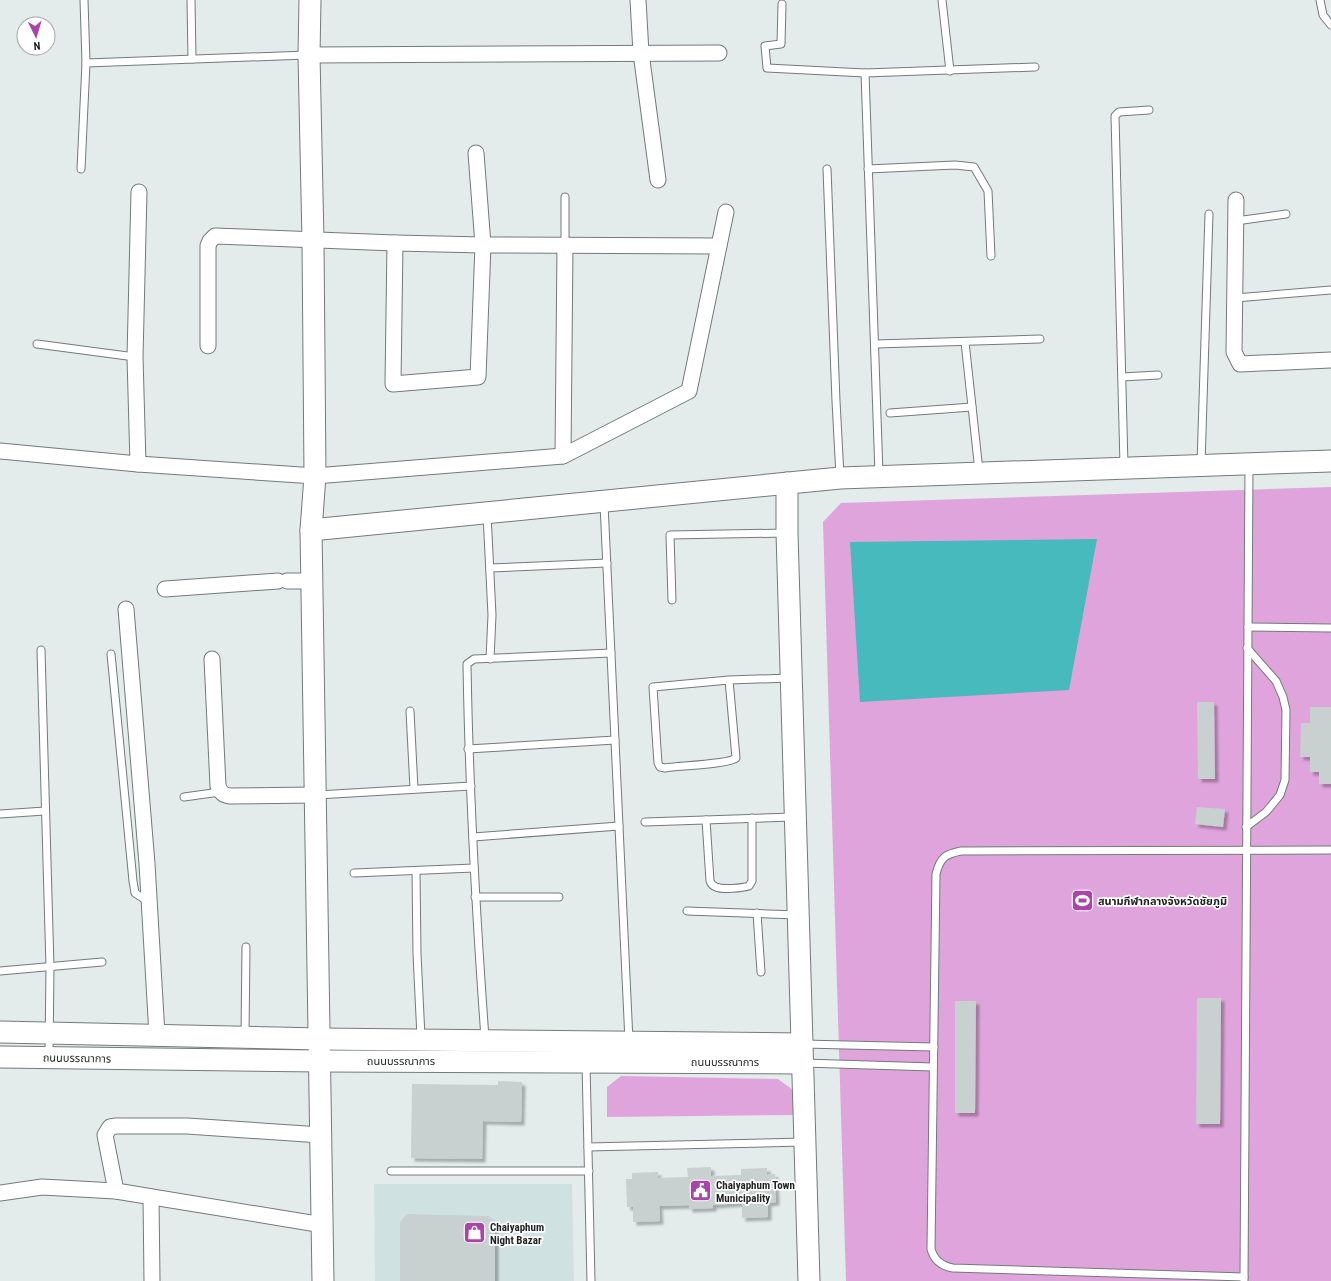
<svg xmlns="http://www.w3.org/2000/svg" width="1331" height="1281" font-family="'Roboto Condensed','Noto Sans Thai',sans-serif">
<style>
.built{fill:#d0e1e1}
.green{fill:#e0a4dd}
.water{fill:#46babc}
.building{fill:#c8d0d0;filter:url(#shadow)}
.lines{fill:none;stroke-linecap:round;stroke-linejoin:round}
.lane-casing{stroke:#737a7a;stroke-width:9}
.street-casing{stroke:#737a7a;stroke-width:17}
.secondary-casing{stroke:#737a7a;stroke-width:23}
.lane{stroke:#fff;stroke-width:7}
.street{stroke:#fff;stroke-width:15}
.secondary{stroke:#fff;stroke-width:21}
.labels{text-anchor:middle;stroke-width:3.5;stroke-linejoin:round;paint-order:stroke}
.poi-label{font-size:11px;font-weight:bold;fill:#1f2222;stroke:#fff;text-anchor:start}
.street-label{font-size:11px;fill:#1f2222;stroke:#fff}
</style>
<defs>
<filter id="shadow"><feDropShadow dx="3.5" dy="3.5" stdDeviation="1" flood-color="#0004"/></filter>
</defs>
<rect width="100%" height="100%" fill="#e3ebeb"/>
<path class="built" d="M374,1184H572L574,1281H375Z"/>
<g class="green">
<path d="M1331,487V1281H846L823,522L841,503Z"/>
<path d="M621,1076L778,1079L793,1090V1115L607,1117V1087Z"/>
</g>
<path class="water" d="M1097,539L1069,690L860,702L850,542Z"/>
<g class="building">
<path d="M1197,702H1214L1215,779H1198Z"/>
<path d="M1310,707H1331V784H1319V772H1310V757H1300L1301,723H1310Z"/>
<path d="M1197,807L1225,809L1223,827L1195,824Z"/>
<path d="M1197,998H1221L1220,1124H1196Z"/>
<path d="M955,1001H976L975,1113H955Z"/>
<path d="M498,1081L522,1082L521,1122L483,1121L482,1159L411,1158L412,1084L498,1085Z"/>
<path d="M711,1167V1176L741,1175V1169L767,1168V1174H775L776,1202L768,1203V1217L742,1218V1203L713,1205V1208L689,1209V1205L659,1206L660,1221L633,1222V1207H627L626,1179H632V1173L658,1172V1178L688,1177L687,1168Z"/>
<path d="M407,1214L488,1216L495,1222V1281H400V1222Z"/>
</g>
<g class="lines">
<defs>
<g id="lane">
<path d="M84,0L86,63L307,55"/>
<path d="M191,0L192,59"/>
<path d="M942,0L950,71"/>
<path d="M1320,0L1323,15L1331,25"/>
<path d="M782,4L781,44L765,46L767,68L865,73L1035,67"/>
<path d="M865,73L879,474"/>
<path d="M81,169L86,63"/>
<path d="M827,169L836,401L840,476"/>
<path d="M868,169L955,165L974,167L988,191L991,256"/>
<path d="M565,197V246"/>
<path d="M1236,221L1286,214"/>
<path d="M1235,298L1331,290"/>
<path d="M965,342L979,471"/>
<path d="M37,344L135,357"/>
<path d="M875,344L1040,339"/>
<path d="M1122,377L1158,375"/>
<path d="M890,413L972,407"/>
<path d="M1201,464L1209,214"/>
<path d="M1124,465L1115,116L1119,112L1149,110"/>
<path d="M604,504L629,1041"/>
<path d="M487,514L492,615L490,659"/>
<path d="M490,568L607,563"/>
<path d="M672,600L670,535L785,533"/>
<path d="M1248,627L1331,628"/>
<path d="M41,650L50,967L49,1055"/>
<path d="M111,654L133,881L135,893L149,902"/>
<path d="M729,680L736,758C730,764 677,766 665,768L660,767L658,763L657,749L653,687L729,680L790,678"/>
<path d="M410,711L414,789"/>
<path d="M468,749L615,740"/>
<path d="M317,795L471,786"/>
<path d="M184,797L220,792"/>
<path d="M0,814L45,811"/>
<path d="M706,820L710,881C711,884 713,886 716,887C723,890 742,888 749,886L752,881V818"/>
<path d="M645,822L793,817"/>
<path d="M1246,827L1266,812L1280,795L1285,780L1286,710L1283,697L1276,681L1247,648"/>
<path d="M473,837L619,826"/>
<path d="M416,871L417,954L421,1037"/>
<path d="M354,873L474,868"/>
<path d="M475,897H559"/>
<path d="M687,911L797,915"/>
<path d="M757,913L761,972"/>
<path d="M0,971L102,962"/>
<path d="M245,1036L246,947"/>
<path d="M485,1038C476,914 469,789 467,664L474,659L611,653"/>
<path d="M803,1044L934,1047"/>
<path d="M804,1063L933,1067"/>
<path d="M586,1064L591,1281"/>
<path d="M588,1147L804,1142"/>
<path d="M391,1171H589"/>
<path d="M1244,1277L953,1268C941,1266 934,1260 931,1249L936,874C940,858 945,854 961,851L1331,850"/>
<path d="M1244,1280L1249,466"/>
</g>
<g id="street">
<path d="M638,0L641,53L658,180"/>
<path d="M309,55L719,53"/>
<path d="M1236,200L1234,352L1240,364L1331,360"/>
<path d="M395,243L393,384L478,377L483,245L476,153"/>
<path d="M208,346V246L210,241L215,236L395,243L483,245L719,246"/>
<path d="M0,451L138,464L315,476L563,456L689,391L726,212"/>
<path d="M563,456L565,246"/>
<path d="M138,464L135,357L139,192"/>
<path d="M287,581H312"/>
<path d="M165,589L278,581"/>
<path d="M126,609L147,864L157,1035"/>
<path d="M212,659L218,786C221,793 223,795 230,796L316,795"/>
<path d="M116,1191L105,1135L110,1127L116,1126H187L321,1135"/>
<path d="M0,1193L42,1187L116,1191L323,1225"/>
<path d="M151,1197L152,1281"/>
</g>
<g id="secondary">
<path d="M310,0L309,55L313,241L315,476L311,530L323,1281"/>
<path d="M787,483V533L809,1281"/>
<path d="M311,530L840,478L1331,461"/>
<path d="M0,1032L320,1039L801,1044"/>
<path d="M0,1057L320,1061L801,1063"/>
</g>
</defs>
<use href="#lane" class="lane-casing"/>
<use href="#street" class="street-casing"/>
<use href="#secondary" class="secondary-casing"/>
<use href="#lane" class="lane"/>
<use href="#street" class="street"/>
<use href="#secondary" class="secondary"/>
</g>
<defs>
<symbol id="stadium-square" viewBox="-11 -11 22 22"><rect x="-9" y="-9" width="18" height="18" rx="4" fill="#aa44a9" stroke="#fff"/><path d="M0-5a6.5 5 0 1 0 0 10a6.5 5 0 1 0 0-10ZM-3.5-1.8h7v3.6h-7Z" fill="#fff"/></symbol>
<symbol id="civic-square" viewBox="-11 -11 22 22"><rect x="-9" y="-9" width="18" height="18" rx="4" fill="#aa44a9" stroke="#fff"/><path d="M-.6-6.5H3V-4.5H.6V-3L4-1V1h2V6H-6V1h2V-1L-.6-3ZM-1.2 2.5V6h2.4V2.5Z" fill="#fff"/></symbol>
<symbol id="shop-square" viewBox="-11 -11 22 22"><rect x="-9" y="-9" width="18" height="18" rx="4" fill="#aa44a9" stroke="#fff"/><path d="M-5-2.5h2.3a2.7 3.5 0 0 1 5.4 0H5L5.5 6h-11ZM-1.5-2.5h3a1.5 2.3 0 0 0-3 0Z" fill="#fff"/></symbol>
</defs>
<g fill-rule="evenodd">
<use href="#stadium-square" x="1070" y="888" width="25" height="25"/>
<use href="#civic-square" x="688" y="1178" width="25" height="25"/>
<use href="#shop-square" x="462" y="1220" width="25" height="25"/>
</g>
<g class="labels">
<g class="poi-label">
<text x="1098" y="905">สนามกีฬากลางจังหวัดชัยภูมิ</text>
<text x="716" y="1189">Chaiyaphum Town<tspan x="716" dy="13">Municipality</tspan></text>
<text x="490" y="1231">Chaiyaphum<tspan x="490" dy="13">Night Bazar</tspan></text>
</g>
<g class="street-label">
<text transform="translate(77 1058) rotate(1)" y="4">ถนนบรรณาการ</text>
<text x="401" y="1065">ถนนบรรณาการ</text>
<text x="725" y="1066">ถนนบรรณาการ</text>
</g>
</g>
<g transform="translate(36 36) rotate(175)"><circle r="19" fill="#ffffff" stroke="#a5a7a7"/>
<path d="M0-3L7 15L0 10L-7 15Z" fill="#aa44a9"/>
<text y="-6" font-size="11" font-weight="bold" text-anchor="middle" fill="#1f2222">N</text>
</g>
</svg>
